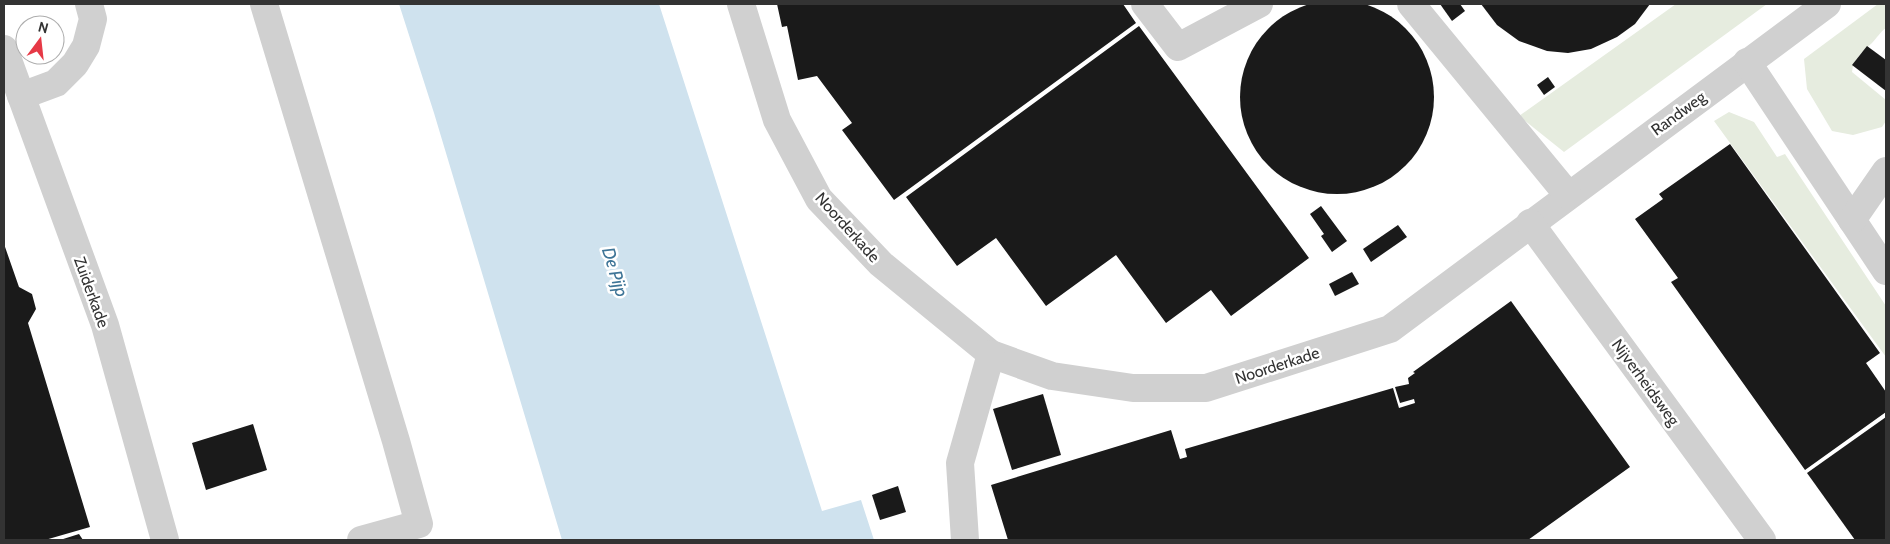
<svg xmlns="http://www.w3.org/2000/svg" width="1890" height="544" font-family="Cabin,sans-serif">
<style>
.green{fill:#e6ecdf}
.water{fill:#cfe2ee}
.building{fill:#1a1a1a}
.lines{fill:none;stroke-linecap:round;stroke-linejoin:round}
.minor{stroke:#d0d0d0;stroke-width:28}
.labels{text-anchor:middle;stroke-width:5;stroke-linejoin:round;paint-order:stroke}
.street-label{font-size:16px;fill:#333;stroke:#fff}
.water-label{font-size:18px;font-style:italic;fill:#3f7597;stroke:#fff}
</style>
<rect width="100%" height="100%" fill="#fff"/>
<g class="green">
<path d="M1676,4H1767L1564,152L1519,116Z"/>
<path d="M1878,4H1886V28C1880,32 1877,38 1872,43C1863,51 1853,59 1852,72L1886,100V121L1882,127L1853,135L1832,131L1807,89L1804,59Z"/>
<path d="M1729,112L1754,122L1777,157L1785,154L1886,306V357L1714,121Z"/>
</g>
<path class="water" d="M399,4H659L822,511L861,500L874,540H562L434,113Z"/>
<g class="building">
<circle cx="1337" cy="97" r="97"/>
<path d="M777,4H1123L1136,23L894,200L842,130L852,123L817,76L798,80L787,26L782,27Z"/>
<path d="M1440,4H1460L1465,11L1452,21Z"/>
<path d="M1481,4H1650L1635,24L1617,37L1591,49L1568,53L1547,51L1519,41L1497,25Z"/>
<path d="M1139,26L1309,258L1231,316L1211,290L1166,323L1116,255L1046,306L996,238L957,266L906,197Z"/>
<path d="M1867,46L1886,60V91L1852,65Z"/>
<path d="M1548,77L1555,87L1544,95L1537,85Z"/>
<path d="M1730,144L1880,353L1866,363L1886,392V412L1805,470L1671,282L1678,278L1635,219L1663,199L1659,194Z"/>
<path d="M1321,206L1347,241L1332,252L1321,236L1324,234L1310,214Z"/>
<path d="M1398,225L1407,237L1371,262L1363,249Z"/>
<path d="M4,244L19,287L32,294L36,309L28,323L90,527L45,540H4Z"/>
<path d="M1352,272L1359,284L1335,296L1329,284Z"/>
<path d="M1511,301L1630,467L1528,540H1008L991,485L1171,430L1180,459L1187,457L1185,449L1393,388L1399,408L1415,403L1414,399L1400,403L1395,387L1409,384L1408,378L1415,373L1413,372Z"/>
<path d="M1043,394L1061,455L1012,470L993,409Z"/>
<path d="M1886,417V540H1855L1807,473Z"/>
<path d="M253,424L267,470L206,490L192,443Z"/>
<path d="M898,486L906,512L880,520L872,495Z"/>
<path d="M79,534L83,540H60Z"/>
</g>
<g class="lines">
<g class="minor">
<path d="M264,4L396,441L419,524L361,540"/>
<path d="M741,4L777,120L819,199L881,264L991,354L1052,376L1133,388H1206L1390,329L1827,4"/>
<path d="M1145,4L1178,47L1259,4"/>
<path d="M1411,4L1568,195"/>
<path d="M4,49L105,325L165,540"/>
<path d="M1747,62L1886,271"/>
<path d="M21,96L56,83L75,64L86,46L93,19L89,4"/>
<path d="M1852,220L1886,171"/>
<path d="M1530,223L1762,540"/>
<path d="M965,540L960,463L991,354"/>
</g>
</g>
<g class="labels">
<g class="street-label">
<text transform="translate(1678 113) rotate(-36)" y="6">Randweg</text>
<text transform="translate(848 227) rotate(48)" y="6">Noorderkade</text>
<text transform="translate(92 292) rotate(70)" y="6">Zuiderkade</text>
<text transform="translate(1277 365) rotate(-18)" y="6">Noorderkade</text>
<text transform="translate(1646 382) rotate(54)" y="6">Nijverheidsweg</text>
</g>
<g class="water-label">
<text transform="translate(615 272) rotate(73)" y="6">De Pijp</text>
</g>
</g>
<rect width="1890" height="544" fill="none" stroke="#333333" stroke-width="10"/>
<g transform="translate(40 40) rotate(15)"><circle r="24" fill="#ffffff" stroke="#adadad"/>
<path d="M0-4L9 19L0 12L-9 19Z" fill="#e63946"/>
<text y="-8" font-size="14" font-weight="bold" text-anchor="middle" fill="#333333">N</text>
</g>
</svg>
